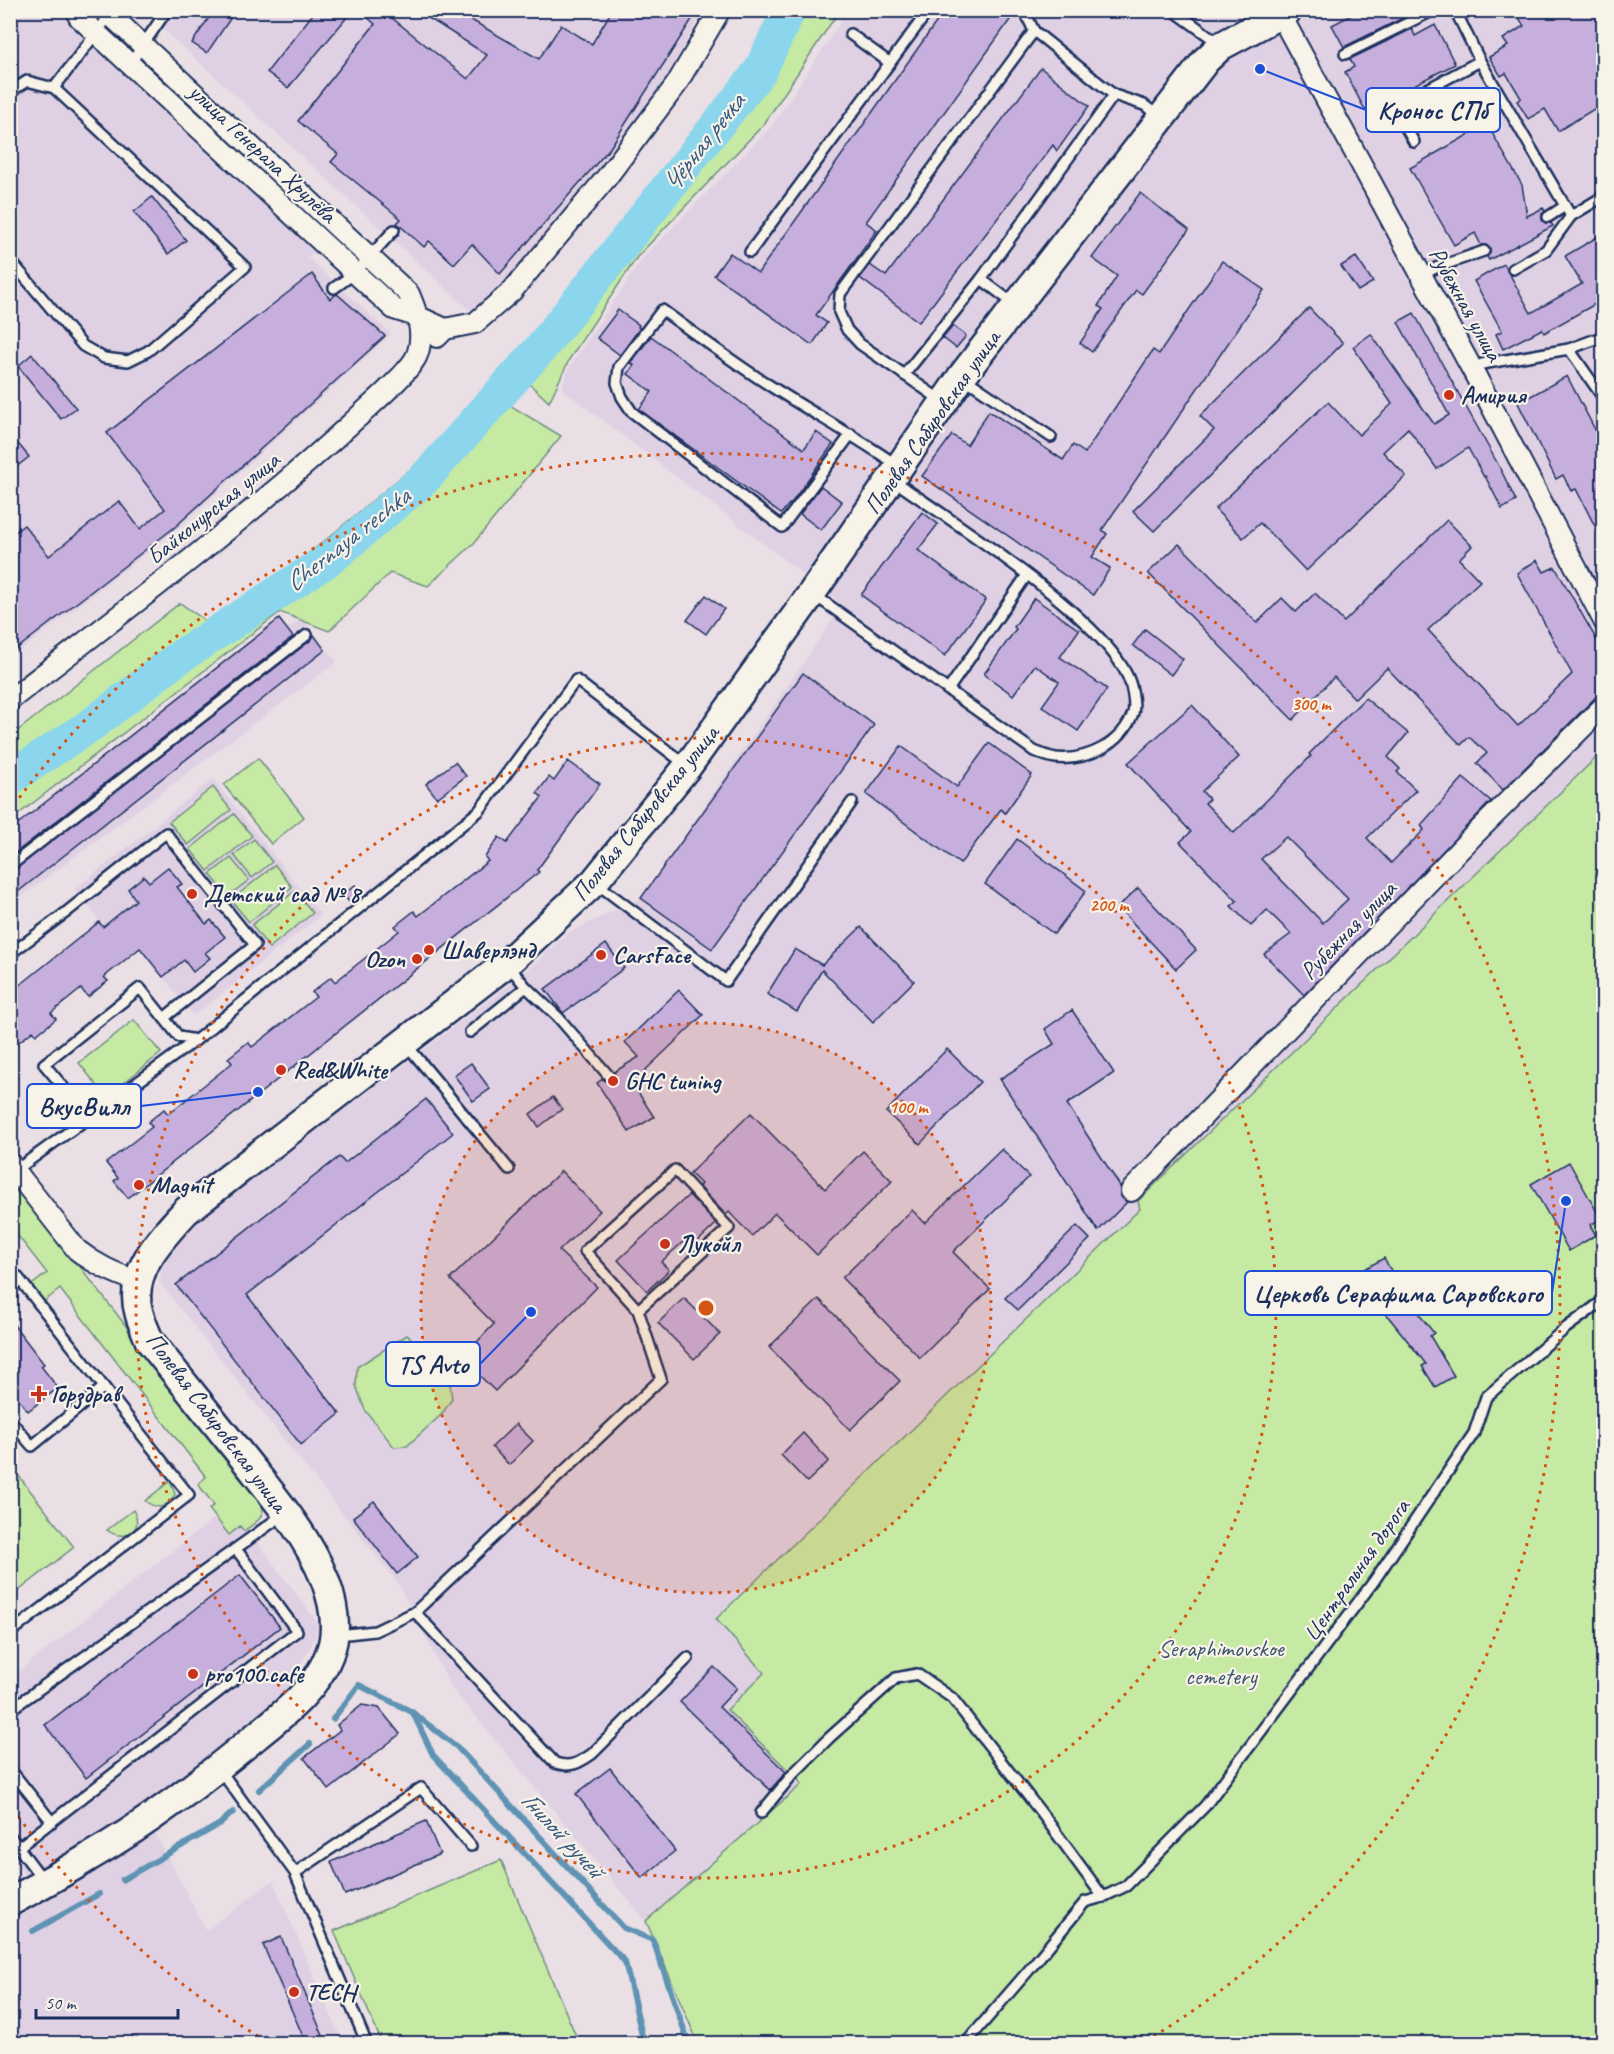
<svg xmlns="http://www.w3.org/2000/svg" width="1614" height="2054" font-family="Caveat,sans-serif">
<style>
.built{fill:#dfd1e3}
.green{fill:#c6eaa4;stroke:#708c81;stroke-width:1.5}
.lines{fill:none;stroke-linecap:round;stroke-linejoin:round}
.stream{stroke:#5e93b3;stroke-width:6}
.river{stroke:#8bd6ec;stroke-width:34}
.building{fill:#c7afdd;stroke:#1b2f5e;stroke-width:1.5;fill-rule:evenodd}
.lane-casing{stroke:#1b2f5e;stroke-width:14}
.street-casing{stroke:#1b2f5e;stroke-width:24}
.secondary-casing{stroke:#1b2f5e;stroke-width:32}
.lane{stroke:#f7f3e8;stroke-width:9}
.street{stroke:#f7f3e8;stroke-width:20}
.secondary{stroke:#f7f3e8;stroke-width:27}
.ring{fill:none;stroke:#d45514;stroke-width:3;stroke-dasharray:3 6}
.poi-dot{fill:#c8321e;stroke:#f7f3e8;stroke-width:2}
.labels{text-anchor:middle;stroke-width:4.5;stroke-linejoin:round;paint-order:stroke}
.street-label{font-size:24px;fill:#1b2f5e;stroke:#f7f3e8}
.poi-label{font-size:24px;font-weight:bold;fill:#1b2f5e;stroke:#f7f3e8;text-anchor:start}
.park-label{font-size:24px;fill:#3d546c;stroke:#f7f3e8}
.water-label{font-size:26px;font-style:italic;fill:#375982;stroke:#f7f3e8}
.centre{fill:#d45514;stroke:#f7f3e8;stroke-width:3}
.ring-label{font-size:18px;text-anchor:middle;font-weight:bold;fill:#d45514;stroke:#f7f3e8;stroke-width:4.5;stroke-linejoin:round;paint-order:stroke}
.leader{fill:none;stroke:#1d4ed8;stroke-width:2}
.callout-dot{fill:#1d4ed8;stroke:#f7f3e8;stroke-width:2}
.callout{fill:#f7f3e8;stroke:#1d4ed8;stroke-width:2}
.callout-label{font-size:26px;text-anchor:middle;font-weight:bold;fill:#1b2f5e}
</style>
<rect width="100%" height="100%" fill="#e9dfe5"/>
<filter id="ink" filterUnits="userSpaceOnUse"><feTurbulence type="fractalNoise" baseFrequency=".0167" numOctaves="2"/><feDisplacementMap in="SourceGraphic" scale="12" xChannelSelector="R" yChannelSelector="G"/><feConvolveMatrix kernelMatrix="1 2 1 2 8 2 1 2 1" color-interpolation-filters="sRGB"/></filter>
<g filter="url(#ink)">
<g class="built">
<path d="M11,11H57L317,251L307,257L391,334L177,529L11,658Z"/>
<path d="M143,11H703L646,115L498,294L472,312Z"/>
<path d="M848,11H1603V751L1138,1201L1140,1209L716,1618L764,1674L727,1710L802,1784L646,1921L451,1687L397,1582L160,1283L162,1267L177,1244L196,1222L517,979L570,932L641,898L843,605L562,389L568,369L643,258L771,127Z"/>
<path d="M279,618L288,629L302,618L337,662L11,904V829Z"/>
<path d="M213,779L321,915L194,1016L140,948L128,958L75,889Z"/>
<path d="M230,1506L321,1627L285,1692L174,1787L26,1877L11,1854V1677Z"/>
<path d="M155,1833L206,1930L273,1881L343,2043L11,2044V1919L140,1844Z"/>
</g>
<g class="green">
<path d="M796,11H839L764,124L637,257L570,358L549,402L522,377L764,75Z"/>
<path d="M488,392L561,436L474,543L428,586L390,573L329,631L280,612L11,820V736L180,603L213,626L322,543L413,467Z"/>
<path d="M1603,751V2043H698L646,1921L802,1784L727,1710L764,1673L716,1619L1140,1209L1138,1201Z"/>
<path d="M258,758L304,817L271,844L224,785Z"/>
<path d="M213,787L231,810L188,845L169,822Z"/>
<path d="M234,814L252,836L208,871L190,849Z"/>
<path d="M254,839L272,862L252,878L234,855Z"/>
<path d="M231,858L249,880L228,896L210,874Z"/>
<path d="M275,865L292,887L249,922L231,900Z"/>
<path d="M295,891L313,913L269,948L252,925Z"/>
<path d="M134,1020L161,1053L106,1097L79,1063Z"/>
<path d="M10,1176L262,1502C266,1518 256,1522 244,1531L240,1526L229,1535L209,1509L214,1505L198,1484L206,1477L60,1289L42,1303L29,1287L47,1273L11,1227Z"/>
<path d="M407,1335L421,1346L450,1384L452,1399L442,1414L407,1446L394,1447L365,1410L356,1386L357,1367Z"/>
<path d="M11,1466L74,1547L11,1597Z"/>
<path d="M170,1481L175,1494C169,1509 157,1510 145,1501Z"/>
<path d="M133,1510C145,1531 125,1543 107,1530Z"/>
<path d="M501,1860L579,2043H382L334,1931Z"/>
</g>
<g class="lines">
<g class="stream">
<path d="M414,1715L433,1755L625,1962L644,2044"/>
<path d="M333,1719L359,1685L412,1712L457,1747L624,1928L653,1940L689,2044"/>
<path d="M259,1790L310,1744"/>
<path d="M122,1880L220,1824L233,1812"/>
<path d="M33,1931L99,1894"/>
</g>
<path class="river" d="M10,778L91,725L178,658L331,558L424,479L540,349L760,71L789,10"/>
</g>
<g class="building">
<path d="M214,10H236L207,53L192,43Z"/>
<path d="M316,10H353L288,88L267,72Z"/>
<path d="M359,10H382L468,79L487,55L416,10H472L466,17L539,59L561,25L592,44L612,10H698L610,148L500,274L472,244L454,264L429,241L424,247L397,223L401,219L331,162L338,154L298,121L375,24Z"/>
<path d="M945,10H996L1010,20L866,222L877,230L816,315L827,323L812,345L714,275L730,253L758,273Z"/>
<path d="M1361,10H1402L1405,17L1344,47L1332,25Z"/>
<path d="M1514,10H1604V125L1594,109L1558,131L1545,109L1528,119L1517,101L1521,98L1506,73L1501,76L1489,57L1508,46L1503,39L1524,26Z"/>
<path d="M1435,25L1455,64L1365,110L1345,72L1354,67L1350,59L1412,29L1415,36Z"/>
<path d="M1041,68L1089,106L1057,151L1053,145L919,322L860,278L870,265L886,276Z"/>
<path d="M1487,124L1522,185L1527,216L1543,208L1545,211L1542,214V220L1545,223H1551L1553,226L1489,260L1487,257L1490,253V248L1486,245H1481L1475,233L1454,245L1410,168Z"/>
<path d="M1140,193L1189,230L1142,294L1136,290L1092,352L1080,343L1103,309L1098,306L1117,276L1092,258Z"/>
<path d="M152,197L186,240L168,254L134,212Z"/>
<path d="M1604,233V299L1544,333L1542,329L1503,349L1496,334L1502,331L1474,281L1504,264L1531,313L1582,284L1565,256Z"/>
<path d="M1356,257L1373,282L1358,291L1341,266Z"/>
<path d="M1222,261L1264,290L1102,530L1107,534L1092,557L1110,568L1093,595L922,476L952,435L967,445L989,411L1063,460L1073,445L1085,453L1153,350L1159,354Z"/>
<path d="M312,274L330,299L337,294L385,336L175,527L10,654V536L24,525L49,556L119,501L140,529L165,509L107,433Z"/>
<path d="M1309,308L1343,343L1154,531L1133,511L1214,430L1200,416Z"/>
<path d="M618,310L639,325L638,327L640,328L620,355L597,338Z"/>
<path d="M1414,313L1500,468L1516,501L1502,509L1485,476L1484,477L1468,448L1437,469L1408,428L1383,452L1406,476L1306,571L1260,523L1243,538L1215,509L1328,402L1359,435L1392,404L1353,347L1371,334L1434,424L1449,415L1398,322Z"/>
<path d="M953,326L966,336L956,348L943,338Z"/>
<path d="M651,336L804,449L816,432L833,444L790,505L789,504L781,514L639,409L652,392L628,374L634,365L631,363Z"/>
<path d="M32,354L76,408L61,419L18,366Z"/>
<path d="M1567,376L1604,447V544L1576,489L1571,491L1563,475L1556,479L1518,403Z"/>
<path d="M10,434L29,457L10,472Z"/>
<path d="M821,486L842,502L821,530L800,514Z"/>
<path d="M922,512L938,524L918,550L986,600L945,656L861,595Z"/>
<path d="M1447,520L1472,546L1459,559L1480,581L1428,630L1518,726L1572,674L1517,573L1537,560L1544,572L1555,567L1604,653V694L1596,697L1503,790L1477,763L1487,753L1469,737L1461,745L1387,668L1355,699L1334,677L1293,720L1148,573L1179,544L1257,623L1282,598L1296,612L1315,593L1344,622Z"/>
<path d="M706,595L724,609L706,634L687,620Z"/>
<path d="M1034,598L1079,630L1060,657L1107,689L1078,731L1042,706L1059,682L1035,665L1013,695L984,674L1016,629L1014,627Z"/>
<path d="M279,619L293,637L10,857V830Z"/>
<path d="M1145,629L1183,659L1171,675L1133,645Z"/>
<path d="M314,635L325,650L10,898V873L311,640Z"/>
<path d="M803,673L874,725L712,949L641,898Z"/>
<path d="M1365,698L1408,733L1388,757L1400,769L1397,772L1416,790L1367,838L1391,863L1424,830L1421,825L1463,778L1491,801L1304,995L1264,954L1291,934L1267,910L1251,926L1231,906L1237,901L1180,842L1191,832L1128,763L1192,705L1239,757L1202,791L1209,799L1205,803L1234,833L1311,756L1309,754ZM1286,837L1348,899L1323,923L1261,859Z"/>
<path d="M989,743L1032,775L1005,813L1001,809L960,864L866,794L901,746L957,787Z"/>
<path d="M568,761L600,784L537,870L539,872L128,1198L114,1181L118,1178L106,1163L152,1127L148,1122L164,1109L168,1114L232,1063L228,1058L248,1042L252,1047L316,997L312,992L331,977L335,982L399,931L395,926L414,911L418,916L488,861L485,857L499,837L507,843L542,797L537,793L549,777L554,781Z"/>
<path d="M455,762L466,776L437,798L426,784Z"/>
<path d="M1017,839L1086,891L1054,934L985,884Z"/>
<path d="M168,867L182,884L177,887L206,924L211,920L225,937L205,953L210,958L193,972L184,960L163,977L140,948L104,977L108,981L88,997L81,989L51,1013L56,1019L36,1035L33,1031L10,1049V993L99,922L103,927L136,900L128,889L144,876L149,882Z"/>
<path d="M355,885L363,896L352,905L343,895Z"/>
<path d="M1138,888L1196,950L1176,969L1118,907Z"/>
<path d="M861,927L914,981L873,1022L822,970L797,1012L767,994L795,949L822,965Z"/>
<path d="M606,944L624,968L563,1013L545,989Z"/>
<path d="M679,990L703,1015L632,1083L654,1117L629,1132L597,1083L603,1079L607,1082L613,1081L615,1078L614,1072L639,1057L625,1042Z"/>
<path d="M1072,1010L1114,1073L1067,1104L1120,1186V1195L1127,1202L1098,1231L1000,1079L1054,1044L1045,1029Z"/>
<path d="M947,1049L980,1082L920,1144L886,1112Z"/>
<path d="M471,1063L490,1089L473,1101L454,1075Z"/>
<path d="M553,1097L562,1109L539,1127L530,1114Z"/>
<path d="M426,1099L453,1133L247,1295L340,1414L301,1445L176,1285L339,1157L345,1163Z"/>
<path d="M751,1113L825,1189L863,1151L892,1181L817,1255L775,1213L752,1236L729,1212L726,1215L699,1186L701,1184L690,1173Z"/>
<path d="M1002,1149L1029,1177L953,1252L990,1289L920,1358L842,1278L912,1210L925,1223Z"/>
<path d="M1569,1162L1601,1219L1590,1225L1596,1235L1569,1251L1531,1184Z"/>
<path d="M561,1171L600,1211L559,1251L597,1287L495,1391L462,1358L494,1324L450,1279Z"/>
<path d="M689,1195L716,1224L690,1249L683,1242L661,1262L669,1270L647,1291L618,1260Z"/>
<path d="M1077,1226L1090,1239L1018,1310L1005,1298Z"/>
<path d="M1384,1258L1407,1299L1434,1333L1430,1336L1454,1376L1435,1387L1422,1366L1426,1364L1383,1310L1361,1271Z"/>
<path d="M684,1298L720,1334L694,1359L658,1323Z"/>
<path d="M819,1299L900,1381L850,1430L769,1347Z"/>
<path d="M10,1320L44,1364L41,1366L58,1388L28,1411L10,1388Z"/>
<path d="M516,1424L533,1441L509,1465L492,1447Z"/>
<path d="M803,1433L829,1461L807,1482L781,1455Z"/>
<path d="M374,1501L418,1557L397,1574L353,1517Z"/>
<path d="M240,1575L280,1627L86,1778L45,1725Z"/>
<path d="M714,1667L737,1688L719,1707L786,1772L770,1790L680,1702Z"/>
<path d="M362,1705L379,1708L400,1734L329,1790L304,1758L340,1730L337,1725Z"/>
<path d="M610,1768L675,1851L642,1878L576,1794Z"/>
<path d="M426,1821L440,1854L345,1895L331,1862Z"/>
<path d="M281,1937L324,2038L312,2043H306L263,1945Z"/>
</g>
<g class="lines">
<defs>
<g id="lane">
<path d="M1024,10L1034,31L1114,95L1144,105L1160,117"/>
<path d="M1173,10L1220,44"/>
<path d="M1455,10L1480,61L1571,216L1604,196"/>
<path d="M850,34L890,63"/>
<path d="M1345,54L1434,10"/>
<path d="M130,64L167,10"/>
<path d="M10,92L27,81L54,88L110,15"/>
<path d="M1414,142L1394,107L1480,61"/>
<path d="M1548,217L1565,206"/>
<path d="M750,252L929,10"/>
<path d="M10,260L83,346L104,358L128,361L148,351L245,267L54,88"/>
<path d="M1513,269L1546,250L1571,216"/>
<path d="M1421,275L1438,267L1484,251"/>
<path d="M334,288L355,273L394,230"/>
<path d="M1014,304L981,279L1114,95"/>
<path d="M1569,349L1604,399"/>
<path d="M1472,369L1482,364L1569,349L1604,336"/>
<path d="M904,375L981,279"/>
<path d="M964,378L1051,437"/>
<path d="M942,401L860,344L847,330L839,312L840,294L1034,31"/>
<path d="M851,434L782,527L632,412L622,397L617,383L619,367L662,310C698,336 734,363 772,387C814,414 857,437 898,466"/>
<path d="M813,594L1034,751C1041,754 1049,757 1056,758C1087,761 1122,744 1133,713C1135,707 1133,693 1131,686C1115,623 949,520 893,480"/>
<path d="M948,690L1027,575"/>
<path d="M10,866L307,635"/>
<path d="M596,883L726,981L852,802"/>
<path d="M10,954L64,914L166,833L255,945L164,1018"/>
<path d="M508,965L526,987L558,1017L609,1076"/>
<path d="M470,1032L526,987"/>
<path d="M406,1044L509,1169"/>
<path d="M89,1118L44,1064L140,988L179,1037L196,1040"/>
<path d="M16,1170L196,1040L479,811L576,680L686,765"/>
<path d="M10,1281L17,1276L104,1387L32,1446L10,1420"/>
<path d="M415,1612L555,1763C571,1768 579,1763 592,1754L688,1658"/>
<path d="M10,1633L189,1495L104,1387"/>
<path d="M338,1635L375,1631L415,1612L661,1379L638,1310L729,1228L675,1170L585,1251L638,1310"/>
<path d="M10,1710L284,1514"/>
<path d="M10,1769L52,1822"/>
<path d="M220,1770L295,1873L367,2044"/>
<path d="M761,1813L793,1774L829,1738L896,1678L917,1674L952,1698L1046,1819L1103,1897"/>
<path d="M10,1836L43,1880"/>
<path d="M19,1847L297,1631L236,1549"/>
<path d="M295,1873L421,1788L471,1846"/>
<path d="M965,2044L1029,1970L1085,1902L1103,1897L1126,1886L1205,1806L1374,1581L1474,1433L1486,1397L1566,1328L1604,1300"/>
</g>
<g id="street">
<path d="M1280,14L1472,369L1604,621"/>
<path d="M79,17L394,309L419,317L445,329"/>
<path d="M437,337L445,329L475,323L512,291L607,177L676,85L720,10"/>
<path d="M10,700C128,608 248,519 357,418C371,405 411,371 417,355C425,334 417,313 409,294L105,10"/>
<path d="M10,1164L77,1250C96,1265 114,1273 137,1281"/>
<path d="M1131,1191L1472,837L1604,706"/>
</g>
<path id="secondary" d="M10,1902C37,1887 64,1873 89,1857C148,1823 202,1781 254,1738C282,1715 316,1690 329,1655C339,1631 334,1604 325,1580C307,1535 275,1498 245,1460C213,1420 181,1380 149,1340C146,1331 141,1322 139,1313C127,1273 161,1238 186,1211L507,963L594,882L688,766L812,593L962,376L1206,60L1221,46L1288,10"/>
</defs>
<use href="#lane" class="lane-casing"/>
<use href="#street" class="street-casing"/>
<use href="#secondary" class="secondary-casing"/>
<use href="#lane" class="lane"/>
<use href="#street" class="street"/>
<use href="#secondary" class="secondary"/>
</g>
</g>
<circle cx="706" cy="1308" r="285" fill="#d45514" fill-opacity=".12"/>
<g class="ring">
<circle cx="706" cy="1308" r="285"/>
<circle cx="706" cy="1308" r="570"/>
<path d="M266 2041A855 855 0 0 1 14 1811M14 805A855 855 0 1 1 1146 2041"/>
</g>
<g class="poi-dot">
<circle cx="1449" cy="395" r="6"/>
<circle cx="192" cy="894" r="6"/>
<circle cx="429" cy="950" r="6"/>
<circle cx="601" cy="955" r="6"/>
<circle cx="417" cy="959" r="6"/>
<circle cx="281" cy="1070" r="6"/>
<circle cx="613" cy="1081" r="6"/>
<circle cx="139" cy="1185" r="6"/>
<circle cx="665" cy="1244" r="6"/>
<path d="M36 1385h6v6h6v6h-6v6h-6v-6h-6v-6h6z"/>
<circle cx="193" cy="1674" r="6"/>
<circle cx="294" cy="1992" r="6"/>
</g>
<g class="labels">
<g class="street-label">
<text transform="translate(263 153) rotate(43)" y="8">улица Генерала Хрулёва</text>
<text transform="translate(1466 304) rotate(61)" y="8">Рубежная улица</text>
<text transform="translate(932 422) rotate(-55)" y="8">Полевая Сабировская улица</text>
<text transform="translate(213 508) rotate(-39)" y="8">Байконурская улица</text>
<text transform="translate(645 813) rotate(-51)" y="8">Полевая Сабировская улица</text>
<text transform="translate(1348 930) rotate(-46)" y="8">Рубежная улица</text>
<text transform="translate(217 1422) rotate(53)" y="8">Полевая Сабировская улица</text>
<text transform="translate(1356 1570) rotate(-55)" y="8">Центральная дорога</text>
</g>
<g class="poi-label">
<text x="1461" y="403">Амирия</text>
<text x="204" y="902">Детский сад № 8</text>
<text x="441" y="958">Шаверлэнд</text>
<text x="613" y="963">CarsFace</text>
<text x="405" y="967" text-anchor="end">Ozon</text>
<text x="293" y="1078">Red&amp;White</text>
<text x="625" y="1089">GHC tuning</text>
<text x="151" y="1193">Magnit</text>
<text x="677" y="1252">Лукойл</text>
<text x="51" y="1402">Горздрав</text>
<text x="205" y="1682">pro100.cafe</text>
<text x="306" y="2000">TECH</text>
</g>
<g class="park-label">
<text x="1221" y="1656">Seraphimovskoe<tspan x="1221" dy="28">cemetery</tspan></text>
</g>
<g class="water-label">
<text transform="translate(703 142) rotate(-52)" y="9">Чёрная речка</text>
<text transform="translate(347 539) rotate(-38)" y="9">Chernaya rechka</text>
<text transform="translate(563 1834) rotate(47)" y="9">Гнилой ручей</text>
</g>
</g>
<circle cx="706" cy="1308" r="9" class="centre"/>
<g class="ring-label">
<text x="1311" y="710">300 m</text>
<text x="1109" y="911">200 m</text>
<text x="908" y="1113">100 m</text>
</g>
<path class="leader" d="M1260 69L1366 110M258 1092L141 1106M1566 1201L1552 1293M531 1312L480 1364"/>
<g class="callout-dot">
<circle cx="1260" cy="69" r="6"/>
<circle cx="258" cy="1092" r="6"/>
<circle cx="1566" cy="1201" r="6"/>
<circle cx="531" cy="1312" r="6"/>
</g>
<g class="callout">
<rect x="1366" y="88" width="134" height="44" rx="6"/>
<rect x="27" y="1084" width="114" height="44" rx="6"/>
<rect x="1245" y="1271" width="307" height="44" rx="6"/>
<rect x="386" y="1342" width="94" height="44" rx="6"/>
</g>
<g class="callout-label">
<text x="1433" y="119">Кронос СПб</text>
<text x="84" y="1115">ВкусВилл</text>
<text x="1398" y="1302">Церковь Серафима Саровского</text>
<text x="433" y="1373">TS Avto</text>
</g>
<rect width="1614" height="2054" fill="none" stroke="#f7f3e8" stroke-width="36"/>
<rect x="18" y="18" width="1578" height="2018" fill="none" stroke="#1b2f5e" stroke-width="2" filter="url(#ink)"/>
<path d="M36 2009v9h142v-9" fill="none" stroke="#1b2f5e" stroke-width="3"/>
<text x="45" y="2009" font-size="18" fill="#1b2f5e" stroke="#f7f3e8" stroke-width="4.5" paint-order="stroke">50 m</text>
</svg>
